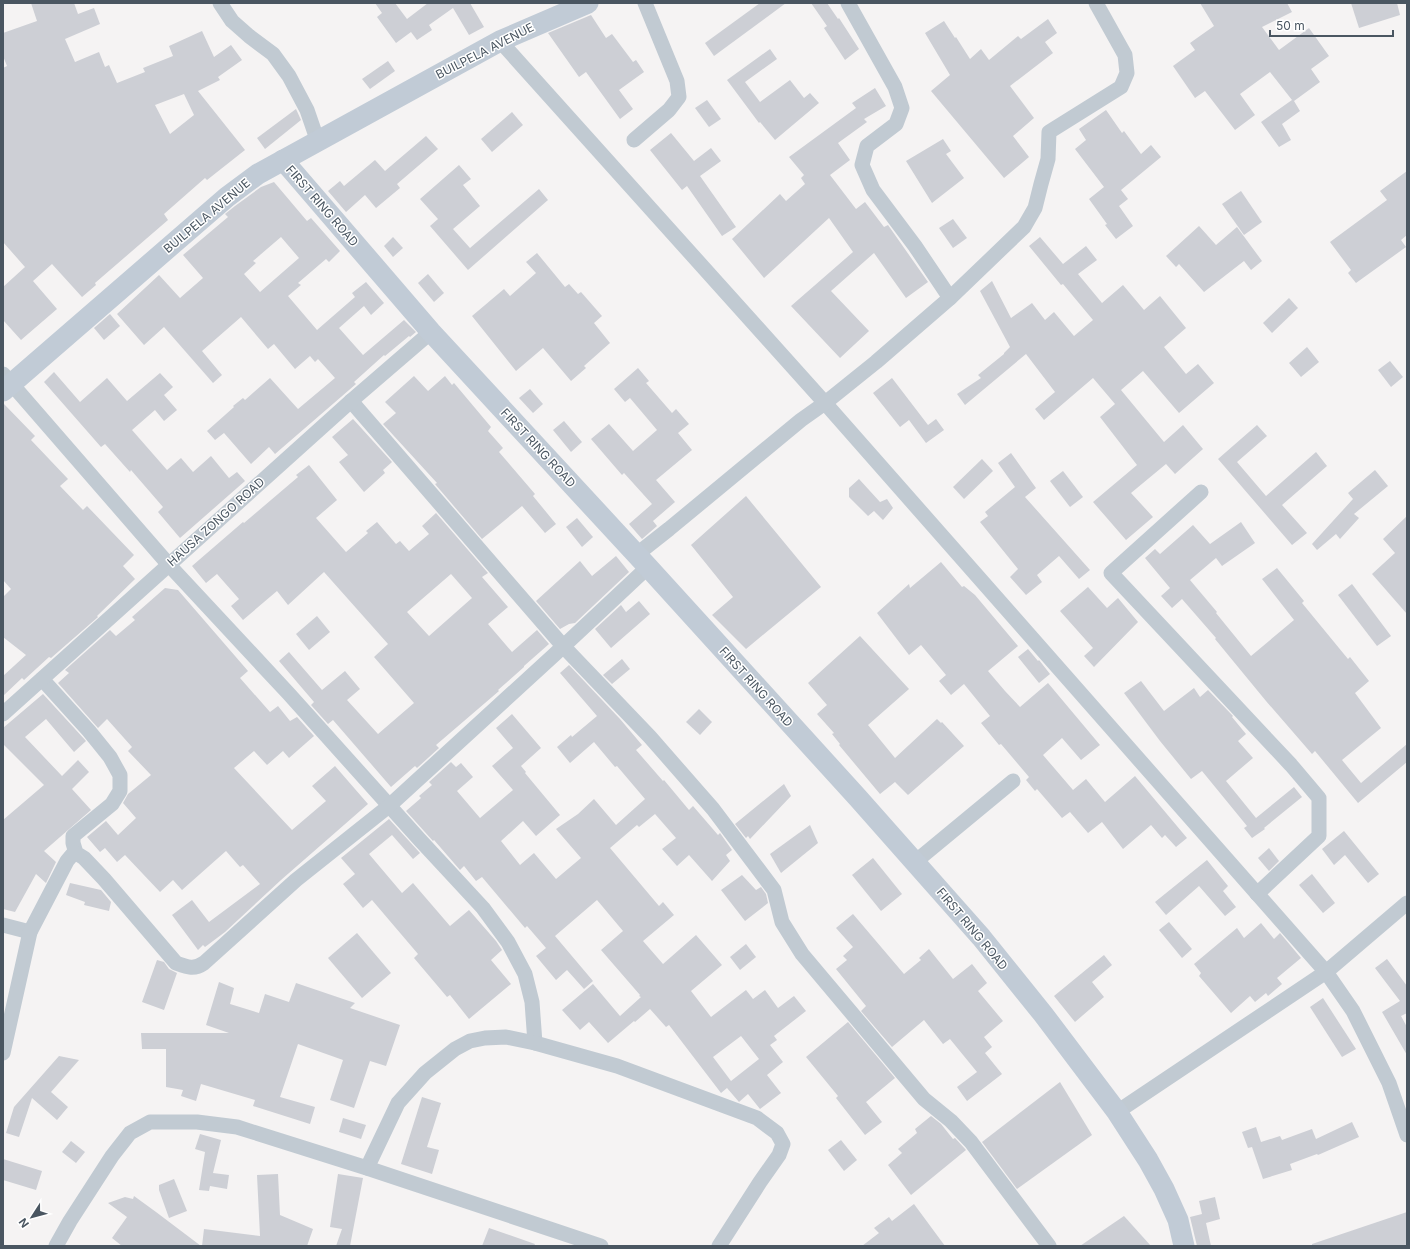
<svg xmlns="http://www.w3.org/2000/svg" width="1410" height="1249" font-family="Inter,sans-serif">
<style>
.building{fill:#cdcfd5;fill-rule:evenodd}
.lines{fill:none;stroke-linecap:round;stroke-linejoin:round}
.street{stroke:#c1cad2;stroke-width:15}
.secondary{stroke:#c1cbd6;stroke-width:21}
.labels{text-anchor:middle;stroke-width:3;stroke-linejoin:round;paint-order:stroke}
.street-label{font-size:12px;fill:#4a5661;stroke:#fff}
</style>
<rect width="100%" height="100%" fill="#f5f3f3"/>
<g class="building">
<path d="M31,3H74L78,14L94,8L100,24L65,39L75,62L99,52L105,67L109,65L117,83L145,72L143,68L173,56L169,46L202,31L214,57L231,45L242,60L218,77L220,80L198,91L245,150L207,180L205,178L164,214L168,220L95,283L96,285L82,297L52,264L33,281L57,309L21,340L3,320V287L25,267L3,242V68L7,66L3,56V33L37,21ZM184,94L194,115L170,134L155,105Z"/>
<path d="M375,3H395L407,19L428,3H470L484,27L469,35L453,8L429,25L432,30L417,40L411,32L396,43L377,17L382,13Z"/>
<path d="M760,3H786L714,56L705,43Z"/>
<path d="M811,3H827L838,19L839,18L859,49L845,60L824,28L827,26Z"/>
<path d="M1200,3H1287L1292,12L1262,27L1279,50L1309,28L1329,56L1311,69L1320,82L1294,101L1300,111L1282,124L1291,140L1279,147L1261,122L1292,100L1270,72L1240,94L1255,115L1235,130L1205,91L1195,98L1173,66L1195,50L1190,43L1214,26Z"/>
<path d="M1351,3H1397L1400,15L1359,28Z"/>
<path d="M591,15L606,38L612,34L633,62L636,60L644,72L619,90L633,109L620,119L586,72L579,77L548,33Z"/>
<path d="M1048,19L1057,33L1045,42L1053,53L1010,86L1034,118L1013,136L1029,157L1004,178L931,91L950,75L925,33L944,21L955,38L956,37L970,59L981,49L989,60L1018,36L1021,39Z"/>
<path d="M770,49L777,59L745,82L760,102L790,80L804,98L810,93L819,103L775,140L760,122L759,123L727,80Z"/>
<path d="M388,61L395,71L370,89L362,79Z"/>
<path d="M875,88L886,106L864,119L867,122L838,143L850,160L830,175L856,209L865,202L884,227L888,225L928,282L906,298L874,253L831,291L869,331L840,358L791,306L853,252L829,218L764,278L732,239L780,194L786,201L805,184L801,178L804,175L789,157L856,108L852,103Z"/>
<path d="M707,100L721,119L709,127L695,108Z"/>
<path d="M296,109L301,120L265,149L257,138Z"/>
<path d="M1106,110L1122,133L1124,131L1141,154L1151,145L1161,157L1121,190L1128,199L1119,206L1133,226L1116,239L1105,225L1107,224L1089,199L1104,187L1075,149L1086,140L1079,129Z"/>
<path d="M512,112L523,125L492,152L481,139Z"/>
<path d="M671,133L694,161L711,148L721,161L700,176L736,227L722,236L687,186L682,190L650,150Z"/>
<path d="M426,136L438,149L397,184L400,188L376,208L365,195L346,212L328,191L340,181L344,186L375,160L385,171Z"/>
<path d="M943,139L951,151L946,154L964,178L932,203L906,161Z"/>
<path d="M459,165L471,179L463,185L480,206L453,229L470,248L539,189L548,200L468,270L430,226L438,219L420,199Z"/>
<path d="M1407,171V235L1401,240L1406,247L1356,283L1348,273L1351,270L1330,242L1387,200L1380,191Z"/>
<path d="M274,182L307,221L311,218L340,251L329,262L326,259L298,283L301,285L288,296L317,330L355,297L352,293L366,282L384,303L371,315L364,306L339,328L363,355L404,320L416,332L410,337L409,336L385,356L384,355L354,382L356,384L275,454L269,447L251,464L224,433L215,440L207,431L234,407L233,406L243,398L245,400L270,378L298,409L335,378L318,359L315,362L310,356L295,369L274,344L268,349L241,317L202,351L222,375L213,383L164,327L144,345L117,314L159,275L180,298L203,278L183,255L228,217L225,214L235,206L261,187ZM281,237L299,258L260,292L244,274L256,263L253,261Z"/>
<path d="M1241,191L1262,222L1244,235L1222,204Z"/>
<path d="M953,219L967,238L953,248L939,228Z"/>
<path d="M1199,226L1216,245L1237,227L1262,261L1251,270L1244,261L1204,292L1179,264L1176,267L1166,256Z"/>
<path d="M393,237L403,248L393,257L384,246Z"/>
<path d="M1040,237L1063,264L1086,246L1097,260L1078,274L1102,303L1123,285L1144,310L1160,296L1186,328L1164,347L1186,374L1198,364L1214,383L1179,413L1143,371L1121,390L1164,442L1183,425L1203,449L1175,474L1166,464L1131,493L1153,517L1126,540L1093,502L1137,465L1100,417L1115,404L1093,378L1044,420L1035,409L1055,392L1026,354L965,405L957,394L981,378L978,375L1004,354V353L1010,347L980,291L992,281L1011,318L1032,303L1045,320L1054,312L1074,336L1093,320L1063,284L1061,285L1029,246Z"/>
<path d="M537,253L565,287L569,284L578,294L581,292L602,316L594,323L610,343L584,366L586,368L571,381L543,348L516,371L472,316L504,289L510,296L536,273L526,262Z"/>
<path d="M428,274L444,293L434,302L418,283Z"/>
<path d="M1289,298L1298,308L1272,333L1263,323Z"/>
<path d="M110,314L120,326L104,340L94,328Z"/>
<path d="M1307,347L1319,362L1301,377L1289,363Z"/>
<path d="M1390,361L1403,377L1391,387L1378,370Z"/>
<path d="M638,368L649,381L646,383L672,413L676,409L689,424L678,433L692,450L656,480L675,502L653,521L657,526L642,539L629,524L652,504L624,473L622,475L591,439L609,424L633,451L657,430L630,398L625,402L614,389Z"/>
<path d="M54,372L80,402L107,378L127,401L160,373L173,387L164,395L177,410L164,421L155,410L132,430L167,470L181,458L193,472L211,456L229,478L237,472L245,481L180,538L158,512L163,507L131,470L130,472L105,444L101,447L44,382Z"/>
<path d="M414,376L428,391L445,376L452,385L454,383L491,427L488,431L503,448L499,452L535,494L533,496L556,524L545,533L522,506L482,539L435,484L437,483L383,424L396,413L385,402Z"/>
<path d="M892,378L928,425L936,419L944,430L926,443L909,420L900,427L873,393Z"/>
<path d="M530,389L543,404L533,413L519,398Z"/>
<path d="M3,403L35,436L31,440L68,479L60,486L83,510L87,506L134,555L123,566L135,579L97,616L98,617L51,658L49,657L24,680L22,678L3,696V676L26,655L3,637V597L11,589L3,580Z"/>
<path d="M353,419L392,462L383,470L385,473L364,492L339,462L348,455L332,437Z"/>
<path d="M564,421L582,442L571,452L553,430Z"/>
<path d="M1257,425L1267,436L1237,462L1266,496L1316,452L1327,466L1282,505L1307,533L1292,545L1218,459Z"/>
<path d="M1011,453L1036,488L1025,497L1090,570L1079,579L1059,556L1037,575L1042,582L1026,595L1010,577L1018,569L980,522L988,516L985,512L1015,487L998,463Z"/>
<path d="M982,459L993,471L964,499L953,487Z"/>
<path d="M309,465L337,500L316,518L346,552L368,533L366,531L377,522L396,544L400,541L409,551L429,534L422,526L436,513L488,573L482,577L508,607L488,624L512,652L537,630L549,644L524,666V667L498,690L499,691L436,745L439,748L417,768L415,766L391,787L333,720L328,724L311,705L314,702L279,661L289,652L322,690L345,671L360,689L347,700L378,734L414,703L374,657L388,644L324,572L288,605L277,591L243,620L231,606L239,599L217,574L206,583L192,566L243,522L244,523L298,477L296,475ZM451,574L472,598L429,636L407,612Z"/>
<path d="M1375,470L1388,486L1354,514L1359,518L1340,539L1336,534L1317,550L1312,544L1353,499L1348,493Z"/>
<path d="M1063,471L1083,497L1070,507L1050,481Z"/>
<path d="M859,479L880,502L887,499L893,508L883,520L874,511L868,516L849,497V488Z"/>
<path d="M746,496L821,587L746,649L712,615L733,597L691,545Z"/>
<path d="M1407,516V614L1372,574L1395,553L1383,539Z"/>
<path d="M577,518L593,537L582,547L566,527Z"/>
<path d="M1241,522L1255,543L1222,566L1216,558L1190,580L1217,612L1216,613L1251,656L1294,620L1262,579L1277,568L1304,601L1302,603L1348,659L1350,657L1369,681L1355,693L1381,728L1342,760L1361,783L1407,744V762L1358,803L1315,751L1312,754L1266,701L1215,639L1216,638L1182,599L1172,608L1161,596L1170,588L1145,558L1155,549L1160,554L1193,525L1210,544Z"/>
<path d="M616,556L629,572L575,623L569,624L560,629L536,601L580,561L592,576Z"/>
<path d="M941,562L962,587L964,586L975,595L1018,646L988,671L1005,691L1020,707L1048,683L1100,745L1081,760L1062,738L1043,755L1073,790L1086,779L1105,802L1135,776L1187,838L1176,847L1165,835L1162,838L1151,825L1123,849L1102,822L1088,833L1070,812L1062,818L1037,789L1035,791L1026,780L1029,777L1001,744L999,745L981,723L990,716L964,684L951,695L939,681L946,675L921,645L909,655L877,613L909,584L910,588Z"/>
<path d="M1352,584L1391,636L1377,646L1338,595Z"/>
<path d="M1088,587L1107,608L1118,598L1138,622L1094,667L1084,656L1093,648L1060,611Z"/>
<path d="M165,588L178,590L248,671L240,678L270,712L278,706L290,721L297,717L314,736L289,758L283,751L267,765L254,751L234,768L292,830L326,801L312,786L335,766L368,804L281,880L225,932L205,947L203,945L198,950L172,915L192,900L209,922L260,884L243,865L240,867L226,851L182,890L173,880L160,892L125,855L117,862L105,848L100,852L87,837L106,821L118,835L136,818L123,803L128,794L151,775L128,751L132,747L107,719L98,728L58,683L69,673L65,670L110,630L116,636L135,620L132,617Z"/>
<path d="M639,601L650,614L611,648L595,629L621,605L626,612Z"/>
<path d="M317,616L330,632L309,650L296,634Z"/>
<path d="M860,636L909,689L868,725L895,758L937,719L941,723L942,722L964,746L908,795L895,782L880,794L839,745L840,744L832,734L834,733L817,714L827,705L808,683Z"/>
<path d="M1028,649L1038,661L1039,660L1050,674L1039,683L1018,657Z"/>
<path d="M622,659L630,669L612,684L603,675Z"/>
<path d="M569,665L620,719L642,745L636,750L663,781L664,780L689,810L693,806L718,835L720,833L732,850L726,855L730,861L712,881L689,855L677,866L662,849L676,838L655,814L639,827L637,825L610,848L659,906L663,902L674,915L643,941L663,964L696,935L722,965L691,991L711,1017L746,990L753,999L765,990L778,1008L794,996L806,1011L774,1036L777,1040L770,1045L783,1062L767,1075L781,1093L760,1109L748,1094L739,1102L727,1088L721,1093L669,1025L666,1027L650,1009L635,1022L634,1021L608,1043L589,1022L580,1030L562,1010L593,984L620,1016L641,997L639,996L640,995L601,950L623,931L597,900L555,936L593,981L584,989L567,970L556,980L536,956L546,948L527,926L525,928L482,877L476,881L464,866L460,870L434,840L433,841L406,811L421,798L419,796L432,785L429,782L451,762L456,767L461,763L473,777L457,791L480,818L513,790L492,766L513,748L496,728L512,714L541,748L521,766L526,772L525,773L560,815L536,836L523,821L501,841L520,865L534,853L556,879L581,858L556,829L578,814L594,799L616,825L645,799L617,766L615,767L594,742L570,763L557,747L571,735L572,737L597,716L560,673ZM741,1036L759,1059L731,1081L713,1057Z"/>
<path d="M1141,681L1164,711L1194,688L1200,697L1208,690L1233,716L1232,717L1246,734L1238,741L1253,758L1226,781L1256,818L1294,787L1302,797L1264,828L1265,829L1252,838L1244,828L1247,826L1202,771L1191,779L1160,741L1124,693Z"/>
<path d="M43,694L86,741L74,752L46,719L25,737L62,776L78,760L89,772L72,789L91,810L44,851L56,862L46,883L36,874L15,912L3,909V820L44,785L3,744V728Z"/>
<path d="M699,709L712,722L700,735L686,722Z"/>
<path d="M784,784L791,796L750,839L748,836L746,838L735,824Z"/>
<path d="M389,819L420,853L413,859L392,835L369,854L402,893L413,883L450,926L469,910L496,941L502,950L491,960L511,984L469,1019L450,995L447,997L414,958L418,954L372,900L363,908L343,884L355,874L341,858Z"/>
<path d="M810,825L818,843L781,873L770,854Z"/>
<path d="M1344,831L1379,874L1368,883L1345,855L1334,865L1322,849Z"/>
<path d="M1269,848L1279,861L1269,871L1258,858Z"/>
<path d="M873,858L902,894L881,911L852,875Z"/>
<path d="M1207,860L1228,886L1223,891L1236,907L1225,916L1199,886L1166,915L1155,902Z"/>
<path d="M1312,874L1335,903L1323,913L1299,885Z"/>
<path d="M742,875L756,890L761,887L766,894L768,903L745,921L721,890Z"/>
<path d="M70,883L101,890L111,902L109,911L84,905L85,902L66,895Z"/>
<path d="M853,914L904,974L921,960L919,958L929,949L953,979L972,964L987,983L978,991L1003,1021L984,1037L992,1047L985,1053L1002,1074L967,1101L957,1087L977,1072L950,1039L943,1044L924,1020L892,1047L861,1011L866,1006L836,969L847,960L843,956L853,947L836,928Z"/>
<path d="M1169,922L1192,949L1182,958L1159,930Z"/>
<path d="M1261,923L1274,939L1280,933L1301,958L1277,978L1282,984L1268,996L1266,993L1255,1002L1250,996L1231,1013L1199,976L1201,973L1194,964L1237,928L1244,938Z"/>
<path d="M357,933L391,973L362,998L328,958Z"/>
<path d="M746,944L756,957L740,970L730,957Z"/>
<path d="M1104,955L1112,965L1092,982L1104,997L1075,1022L1054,996Z"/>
<path d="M1387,959L1407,986V1013L1401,1016L1407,1027V1055L1382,1012L1400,1001L1375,968Z"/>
<path d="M157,960L164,962L169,969L177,973L164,1010L142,1002Z"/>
<path d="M219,982L234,988L230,1004L259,1013L265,994L289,1002L296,983L355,1003L350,1008L400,1025L386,1066L370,1061L354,1108L330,1100L343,1060L298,1044L280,1097L315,1107L310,1124L253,1106L255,1100L201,1084L196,1101L181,1096L183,1090L166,1087V1049H142L141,1033H229L206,1025Z"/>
<path d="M1323,998L1356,1049L1342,1057L1310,1007Z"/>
<path d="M848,1022L895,1078L866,1102L882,1122L865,1135L836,1098L838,1096L806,1057Z"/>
<path d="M59,1056L79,1060L51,1092L68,1107L57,1120L32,1098L19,1137L6,1133L14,1107Z"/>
<path d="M1060,1082L1092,1135L1017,1189L982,1142Z"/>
<path d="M422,1097L441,1103L427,1147L439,1150L432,1174L401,1164Z"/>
<path d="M931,1116L941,1124L953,1139L955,1138L966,1150L911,1195L888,1165L902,1153L898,1149L917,1133L915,1129Z"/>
<path d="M343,1118L366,1125L361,1139L339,1132Z"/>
<path d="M1352,1122L1359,1137L1318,1155L1317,1154L1290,1164L1292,1170L1263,1179L1252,1147L1248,1148L1242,1132L1256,1127L1261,1142L1280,1136L1282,1140L1312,1129L1316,1139Z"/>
<path d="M200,1134L221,1140L213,1173L229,1175L227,1189L210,1186L209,1191L199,1190L205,1152L195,1149Z"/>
<path d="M841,1140L857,1160L844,1171L828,1150Z"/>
<path d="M71,1141L85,1152L76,1163L62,1152Z"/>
<path d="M3,1159L42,1171L36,1190L3,1180Z"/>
<path d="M278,1174L280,1215L313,1229L307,1246H202L204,1229L260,1236L257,1175Z"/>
<path d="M338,1174L363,1178L350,1246H336L342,1229L330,1227Z"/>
<path d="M174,1179L187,1211L169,1218L159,1190V1185Z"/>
<path d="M134,1196L156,1212L201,1246H122L112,1238L127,1217L108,1203L125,1197L133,1199Z"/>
<path d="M1215,1197L1220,1219L1206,1223L1211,1246H1197L1190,1217L1202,1214L1199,1201Z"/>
<path d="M914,1204L945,1246H862L879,1233L874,1228L889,1217L892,1221Z"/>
<path d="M1407,1212V1246H1312V1244Z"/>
<path d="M1124,1216L1151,1246H1080Z"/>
<path d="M489,1228L535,1244L534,1246H482Z"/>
</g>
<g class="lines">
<g class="street">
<path d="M220,3L232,21L249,36L273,54L289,76L307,110L318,142"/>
<path d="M848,3L895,87L902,108L896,124L867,146L862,165L873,190L915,246L950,298"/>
<path d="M500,41L825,403L1326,972L1353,1011L1389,1083L1407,1135"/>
<path d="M634,140L669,110L679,97L677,81L645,3"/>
<path d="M3,374L169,565L289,694L420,840L483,908L508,942L525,974L532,1002L535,1043"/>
<path d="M351,401L563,646L650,737L713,809L774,890L782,922L802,954L924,1099L951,1121L971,1142L1049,1246"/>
<path d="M1201,492L1111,573L1291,765L1319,798V836L1257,894"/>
<path d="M636,555L669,529L801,420L825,403L876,362L950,298L1024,227L1035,208L1041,184L1048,159L1049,132L1121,87L1127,73L1125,55L1096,3"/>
<path d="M42,679L89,731L110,757L120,775V791L112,804L73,836V843L76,853L84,858L104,879L176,963C187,967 194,970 204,963L296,880L389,806L554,655L648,567"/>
<path d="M3,714L351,401L431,332"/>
<path d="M915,862L1013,781"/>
<path d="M3,925L30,932"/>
<path d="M3,1053L30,932L67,861L72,855L76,853"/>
<path d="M1117,1112L1326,972L1407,903"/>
<path d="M367,1168L398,1103L425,1073L455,1049L470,1041L485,1038L506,1037L535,1043L617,1066L757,1118L777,1133L783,1144L779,1155L760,1182L719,1246"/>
<path d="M56,1246L70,1221L112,1156L130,1133L150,1122H197L237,1127L367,1168L601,1246"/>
</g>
<g class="secondary">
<path d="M283,160L431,332L648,567L858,798L981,937L1043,1014L1117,1112L1148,1160L1164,1189L1178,1220L1184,1246"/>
<path d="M3,391L227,197L258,174L500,41L588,3"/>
</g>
</g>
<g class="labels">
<g class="street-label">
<text transform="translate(485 51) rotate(-27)" y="4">BUILPELA AVENUE</text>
<text transform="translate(322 206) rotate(49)" y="4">FIRST RING ROAD</text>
<text transform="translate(207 216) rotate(-40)" y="4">BUILPELA AVENUE</text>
<text transform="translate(538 448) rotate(47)" y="4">FIRST RING ROAD</text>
<text transform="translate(216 522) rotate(-42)" y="4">HAUSA ZONGO ROAD</text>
<text transform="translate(756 687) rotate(48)" y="4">FIRST RING ROAD</text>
<text transform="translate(972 929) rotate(50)" y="4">FIRST RING ROAD</text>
</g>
</g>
<rect width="1410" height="1249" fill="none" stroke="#4a5661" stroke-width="8"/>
<g transform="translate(32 1217) rotate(234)" stroke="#ffffff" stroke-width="3" paint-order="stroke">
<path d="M0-3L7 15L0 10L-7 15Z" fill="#4a5661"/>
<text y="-6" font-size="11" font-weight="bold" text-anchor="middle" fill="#4a5661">N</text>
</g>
<path d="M1270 30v6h123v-6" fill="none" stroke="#4a5661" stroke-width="2"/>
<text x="1276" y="30" font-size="12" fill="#4a5661" stroke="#ffffff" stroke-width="3" paint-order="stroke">50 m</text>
</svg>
